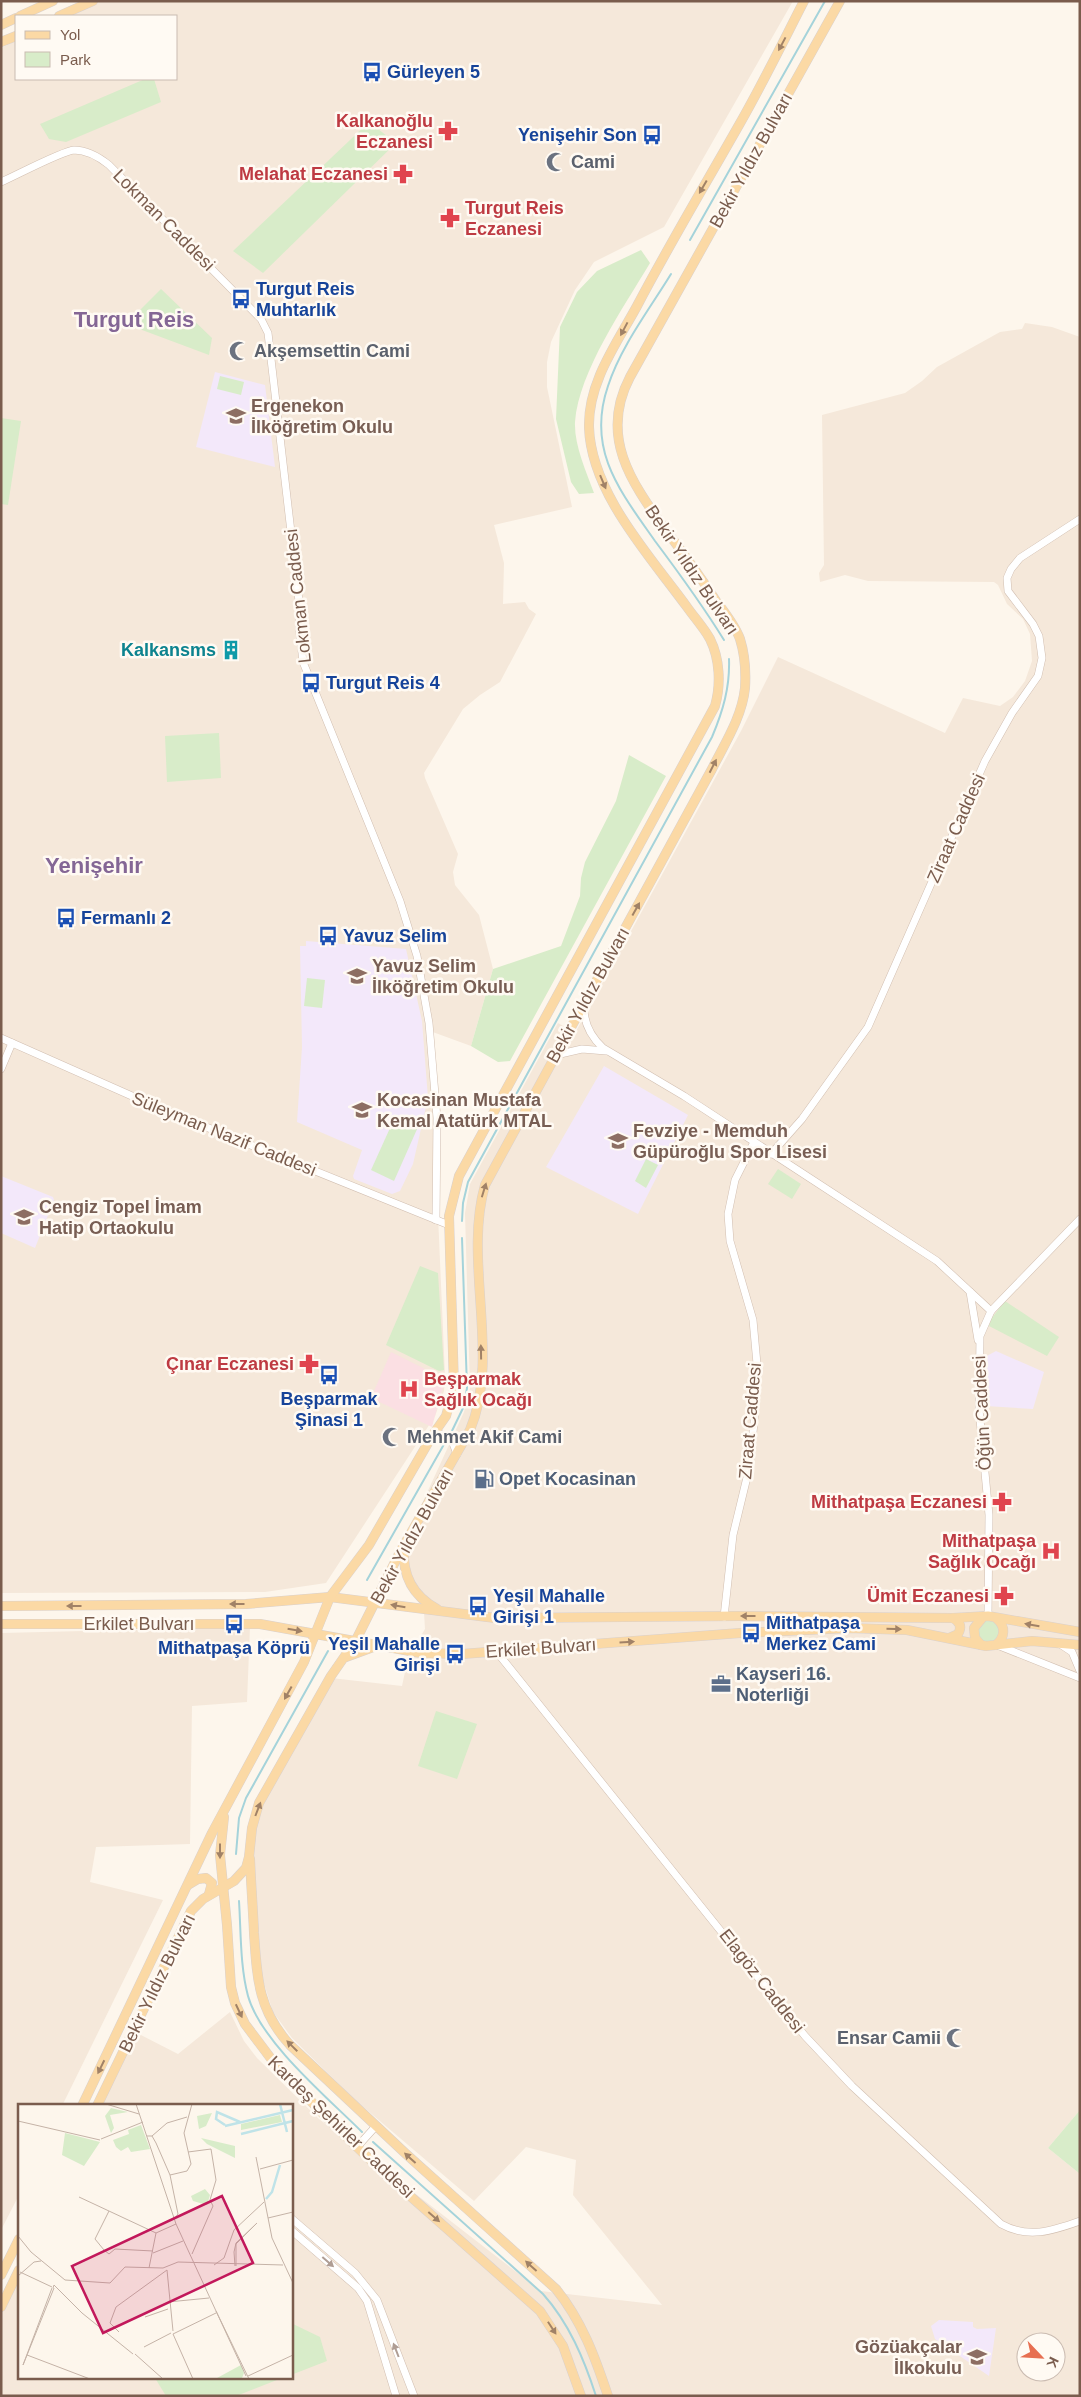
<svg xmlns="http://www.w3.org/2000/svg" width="1081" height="2397" font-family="Helvetica,sans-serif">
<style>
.residential{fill:#f5e8da;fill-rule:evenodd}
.education{fill:#f3e8fa}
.medical{fill:#fbdfe3}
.green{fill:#d8ecc9}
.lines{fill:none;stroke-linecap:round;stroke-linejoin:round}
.stream{stroke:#a5d3da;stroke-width:2}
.tertiary-casing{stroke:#d1beb0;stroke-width:8}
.primary-casing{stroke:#dad1cd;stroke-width:10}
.tertiary{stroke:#fff;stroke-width:7}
.primary{stroke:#fbd9a5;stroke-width:9}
.oneway{fill:#a18267}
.oneway2{fill:#af9d94}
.labels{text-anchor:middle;stroke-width:5;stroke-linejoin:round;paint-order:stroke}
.transit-label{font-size:18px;font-weight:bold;fill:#164399;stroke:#fffaf3;text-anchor:start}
.health-label{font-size:18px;font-weight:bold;fill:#be3a42;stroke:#fffaf3;text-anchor:end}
.street-label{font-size:18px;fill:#7a5c4d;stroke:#fffaf3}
.worship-label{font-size:18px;font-weight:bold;fill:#5b616d;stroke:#fffaf3;text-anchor:start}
.education-label{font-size:18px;font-weight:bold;fill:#785e54;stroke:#fffaf3;text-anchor:start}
.culture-label{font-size:18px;font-weight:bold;fill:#0d838f;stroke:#fffaf3;text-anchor:end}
.service-label{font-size:18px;font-weight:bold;fill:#4e5e75;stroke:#fffaf3;text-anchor:start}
.district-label{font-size:22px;font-weight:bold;fill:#846695;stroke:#fffaf3}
.inset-river{fill:none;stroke:#bfe3e8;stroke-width:2.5}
.inset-road{fill:none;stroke:#c5b3a7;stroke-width:1}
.view{fill:#c2185b;fill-opacity:0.15;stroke:#c2185b;stroke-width:2.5}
.inset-edge{fill:none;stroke:#7a5c4d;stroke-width:2.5}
</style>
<rect width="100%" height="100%" fill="#fdf6ec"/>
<g class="residential">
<path d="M101,1H793L664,227L594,262L575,290L551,342L547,362V387L572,507L494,525L504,563L503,604L525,602L529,609L536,614L500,682L480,695L463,709L424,773L425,778L458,854L453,872L455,885L479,915L493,969L471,1046L430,1031L445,1376L444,1391L435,1416L326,1583L265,1592L1,1593V48L16,41V79H176V16H69Z"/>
<path d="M1025,323L1052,327L1080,337V2110L1048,2148L1080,2174V2396H1V2307L19,2271V2378H291V2106H99L135,2032L178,2054L230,2012L244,2041L257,2058L319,2119L541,2291L662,2305L573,2195L576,2160L526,2147L474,2201L354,2099L292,2038L273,2012L260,1971L251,1819L331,1678L402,1686L408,1658L425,1629L423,1596L399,1554L464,1412L470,1388L465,1213L470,1184L558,1023L575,1033L741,731L778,657L945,733L963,698L1000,706L1013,697L1025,681L1032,661L1030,634L1023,619L1007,604L998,585L994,582L868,581L845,575L820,582L819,573L824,565L822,415L905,393L922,381L937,367L1000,332L1022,329ZM1026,2342H1056V2372H1026Z"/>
<path d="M250,1627L247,1702L192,1706L190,1844L96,1847L90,1882L163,1900L62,2106H19V2195L1,2230V1633Z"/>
</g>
<g class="education">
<path d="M215,372L265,385L275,467L196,447Z"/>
<path d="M306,941L406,949L422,1021L428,1098L413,1164L400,1191L392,1194L354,1179L353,1176L362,1150L297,1122L302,1047L300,946H306Z"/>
<path d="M604,1066L688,1115L638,1214L546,1167Z"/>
<path d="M1,1176L53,1197L54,1200L35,1248L1,1233Z"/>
<path d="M996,1351L1044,1372L1033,1409L986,1406L985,1357Z"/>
<path d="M939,2320L973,2322V2327L977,2329L996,2328L989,2376L935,2339L931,2326Z"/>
</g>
<path class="medical" d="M391,1352L445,1379L432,1427L371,1398Z"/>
<g class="green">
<path d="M145,79H154L161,102L66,142L49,139L40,124Z"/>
<path d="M369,122L396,143L263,273L233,251Z"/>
<path d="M641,250L650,263C624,307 579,371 575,422C574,445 586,471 594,493L579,494L571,482L556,419L560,327L577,292L597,271Z"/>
<path d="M161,289L212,338L209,355L126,324Z"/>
<path d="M220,376L244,382L241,395L217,389Z"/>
<path d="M1,418L21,421L8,505L1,504Z"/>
<path d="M219,733L221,778L167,782L165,736Z"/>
<path d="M629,755L666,776L510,1061L498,1062L471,1046L493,969L561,946L580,896L581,878L585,862L616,801Z"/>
<path d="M307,978L325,980L322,1008L304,1006Z"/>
<path d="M395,1117L418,1127L394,1181L371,1170Z"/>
<path d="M646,1159L658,1165L646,1188L635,1181Z"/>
<path d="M778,1169L801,1184L792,1199L768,1184Z"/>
<path d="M420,1266L438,1273L444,1370L439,1371L386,1345Z"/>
<path d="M1005,1301L1059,1337L1047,1356L989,1326L991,1319Z"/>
<circle cx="988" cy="1631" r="11"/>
<path d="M436,1711L477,1724L457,1779L418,1766Z"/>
<path d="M1080,2110V2174L1048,2148Z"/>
<path d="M291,2323L320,2337L327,2361L291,2375Z"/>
<path d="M155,2378H282L236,2396H166Z"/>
</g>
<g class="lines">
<g class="stream">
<path d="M690,240L825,1"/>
<path d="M671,274C649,310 621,346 608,386C586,450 620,491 655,541C679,573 703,606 724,640"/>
<path d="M462,1221L463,1203L468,1182L712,737C723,711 730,687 729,659"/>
<path d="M450,1435L464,1406L467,1388L462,1238"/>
<path d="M367,1580L447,1439"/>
<path d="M236,1854L239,1818L246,1798L328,1651"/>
<path d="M239,1901C241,1932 240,1966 248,1996C261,2042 328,2098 362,2132"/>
<path d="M373,2142L543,2294C569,2323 584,2359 596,2396"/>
</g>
<defs>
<g id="tertiary">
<path d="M1,182C15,176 62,151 74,150C87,150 99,157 109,165L261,319L268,333L300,610L299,626L303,662L400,901L417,956L429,1023L437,1118L436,1220"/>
<path d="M584,1004C583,1022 590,1036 603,1048L684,1096L937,1261L991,1311"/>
<path d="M1,1038L159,1108L449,1225"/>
<path d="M556,1055L582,1049L606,1051"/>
<path d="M1,1069L12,1043"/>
<path d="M771,1154L802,1119L868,1027L985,761L1012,713L1038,676L1042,658L1039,636L1033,624L1008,591L1007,578L1011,569L1020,558L1080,519"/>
<path d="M970,1292L978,1340"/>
<path d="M432,1436L440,1434L451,1438L457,1454"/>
<path d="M988,1616L989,1515L979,1409L980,1336L991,1311L1080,1219"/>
<path d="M724,1617L733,1535L749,1469L754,1423L757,1364L753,1320L730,1241L728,1214L735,1180L754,1142"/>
<path d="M1060,1644L1072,1652L1080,1671"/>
<path d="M997,1645L1080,1678"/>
<path d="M496,1651L805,2036L852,2086L1001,2224C1028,2239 1052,2231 1080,2221"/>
<path d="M357,2147L376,2126"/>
<path d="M291,2218L355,2273L377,2300L414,2396"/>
<path d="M291,2230L358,2288L367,2301L396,2396"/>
</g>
<g id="primary">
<path d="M20,16L53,1"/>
<path d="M59,16L93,1"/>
<path d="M1,25L16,18"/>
<path d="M1,42L16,36"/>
<path d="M404,1548C402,1576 413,1596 437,1609"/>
<path d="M1,1606L246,1604L330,1597L495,1618L740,1616L953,1618L988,1616L1080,1632"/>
<path d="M1,1624H260L421,1653L462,1654L740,1633L849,1628L907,1630L986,1646L1032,1641L1080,1645"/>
<path d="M949,1638L958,1634C962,1627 960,1622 953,1618"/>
<path d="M981,1645L975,1638L974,1628L983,1617"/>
<path d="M996,1645C1005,1637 1006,1627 997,1619"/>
<path d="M346,1657L376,1646"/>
<path d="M224,1817L220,1855L227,1925L231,1987L235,2003L245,2024L275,2064L334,2125L384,2173L540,2311L563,2346L581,2396"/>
<path d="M250,1859C251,1884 253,1909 254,1933C257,1978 258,2010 290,2045L405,2153L556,2289C582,2321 595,2357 608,2396"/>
<path d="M188,1885L198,1879L206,1878L212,1883L209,1894"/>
<path d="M82,2106L212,1833L304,1662L330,1597L369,1545L432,1436L446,1416L454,1387L449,1216L459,1176L715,706C721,685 720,659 710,639C704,628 694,617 687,607C650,556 591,493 589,427C588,382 617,343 637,306C669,245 705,185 739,125C762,85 783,42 804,1"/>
<path d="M97,2106L191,1911L203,1899L234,1881L246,1868L249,1857L252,1828L259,1803L331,1676L356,1640L400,1552L470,1430C501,1356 463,1262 485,1185L712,769C725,743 742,717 745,688C746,672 745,655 740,639C735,625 725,613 716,601C700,576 683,553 665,529C631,482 599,436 630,377L840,1"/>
<path d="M1,2275L19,2239"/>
<path d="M1,2307L19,2270"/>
</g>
</defs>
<use href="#tertiary" class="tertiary-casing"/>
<use href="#primary" class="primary-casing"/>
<use href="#tertiary" class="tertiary"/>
<use href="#primary" class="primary"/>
</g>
<defs><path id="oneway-solid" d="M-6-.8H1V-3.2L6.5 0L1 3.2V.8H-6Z" transform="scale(1.25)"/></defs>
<g class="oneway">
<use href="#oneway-solid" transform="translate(782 44) rotate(118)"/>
<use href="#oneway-solid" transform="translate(703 187) rotate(120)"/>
<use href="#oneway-solid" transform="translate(624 329) rotate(118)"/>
<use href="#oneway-solid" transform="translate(603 482) rotate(67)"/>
<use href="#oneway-solid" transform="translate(713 766) rotate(-63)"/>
<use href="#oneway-solid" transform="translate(636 909) rotate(-61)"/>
<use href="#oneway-solid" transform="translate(484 1190) rotate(-73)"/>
<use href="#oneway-solid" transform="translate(481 1352) rotate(-91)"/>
<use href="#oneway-solid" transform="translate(237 1604) rotate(180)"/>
<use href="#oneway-solid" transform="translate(74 1606) rotate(180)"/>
<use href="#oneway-solid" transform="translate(398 1606) rotate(-170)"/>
<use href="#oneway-solid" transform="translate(748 1616) rotate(-180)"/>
<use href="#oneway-solid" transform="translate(1032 1625) rotate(-170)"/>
<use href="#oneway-solid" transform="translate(894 1629) rotate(1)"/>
<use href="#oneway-solid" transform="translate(295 1630) rotate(10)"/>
<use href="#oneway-solid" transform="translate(627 1642) rotate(-4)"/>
<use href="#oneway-solid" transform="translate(288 1693) rotate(119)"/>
<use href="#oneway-solid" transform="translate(258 1809) rotate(-69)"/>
<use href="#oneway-solid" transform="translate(220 1851) rotate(90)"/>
<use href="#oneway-solid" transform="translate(239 2011) rotate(65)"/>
<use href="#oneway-solid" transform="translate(292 2046) rotate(-135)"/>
<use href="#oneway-solid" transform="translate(101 2067) rotate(116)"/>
<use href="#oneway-solid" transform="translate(410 2158) rotate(-138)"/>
<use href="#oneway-solid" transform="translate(434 2217) rotate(41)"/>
<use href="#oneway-solid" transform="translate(531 2266) rotate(-138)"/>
<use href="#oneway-solid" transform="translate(552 2328) rotate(57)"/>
</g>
<g class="oneway2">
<use href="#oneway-solid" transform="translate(328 2262) rotate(41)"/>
<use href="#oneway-solid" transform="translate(396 2350) rotate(-111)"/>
</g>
<defs>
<symbol id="bus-bare" viewBox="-9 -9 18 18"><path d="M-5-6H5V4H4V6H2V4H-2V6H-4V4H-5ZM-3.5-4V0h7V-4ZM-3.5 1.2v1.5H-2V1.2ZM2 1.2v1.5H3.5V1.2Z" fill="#1a4fb4" stroke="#fffaf3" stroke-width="2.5" paint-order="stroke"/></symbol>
<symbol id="pharmacy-bare" viewBox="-9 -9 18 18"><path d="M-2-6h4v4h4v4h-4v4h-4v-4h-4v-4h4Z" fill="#e0444e" stroke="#fffaf3" stroke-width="2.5" paint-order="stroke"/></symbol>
<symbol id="mosque-bare" viewBox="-9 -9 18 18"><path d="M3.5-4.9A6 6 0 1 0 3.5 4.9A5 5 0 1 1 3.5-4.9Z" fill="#6b7280" stroke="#fffaf3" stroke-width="2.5" paint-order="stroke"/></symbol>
<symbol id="school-bare" viewBox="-9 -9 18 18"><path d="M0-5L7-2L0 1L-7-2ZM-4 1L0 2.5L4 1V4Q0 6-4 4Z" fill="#8d6e63" stroke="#fffaf3" stroke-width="2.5" paint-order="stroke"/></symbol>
<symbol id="building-bare" viewBox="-9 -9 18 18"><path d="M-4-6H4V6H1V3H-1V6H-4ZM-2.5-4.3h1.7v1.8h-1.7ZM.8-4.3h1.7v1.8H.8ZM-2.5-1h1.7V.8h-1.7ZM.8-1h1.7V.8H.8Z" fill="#0f9aa8" stroke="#fffaf3" stroke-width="2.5" paint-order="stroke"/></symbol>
<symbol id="hospital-bare" viewBox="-9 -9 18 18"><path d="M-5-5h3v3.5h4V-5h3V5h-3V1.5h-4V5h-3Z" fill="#e0444e" stroke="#fffaf3" stroke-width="2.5" paint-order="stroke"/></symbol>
<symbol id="fuel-bare" viewBox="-9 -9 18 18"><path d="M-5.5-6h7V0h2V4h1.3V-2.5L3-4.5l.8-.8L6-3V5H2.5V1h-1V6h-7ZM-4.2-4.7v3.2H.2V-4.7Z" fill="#5c6f8a" stroke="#fffaf3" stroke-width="2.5" paint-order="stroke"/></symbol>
<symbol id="office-bare" viewBox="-9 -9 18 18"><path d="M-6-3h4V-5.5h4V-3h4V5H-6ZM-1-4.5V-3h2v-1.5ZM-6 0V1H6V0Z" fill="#5c6f8a" stroke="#fffaf3" stroke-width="2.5" paint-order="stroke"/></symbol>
</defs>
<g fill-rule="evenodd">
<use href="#bus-bare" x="358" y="58" width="28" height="28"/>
<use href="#pharmacy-bare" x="434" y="117" width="28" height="28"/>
<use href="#bus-bare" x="638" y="121" width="28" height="28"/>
<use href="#mosque-bare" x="542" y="148" width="28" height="28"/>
<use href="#pharmacy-bare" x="389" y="160" width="28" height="28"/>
<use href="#pharmacy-bare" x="436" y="204" width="28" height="28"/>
<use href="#bus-bare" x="227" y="285" width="28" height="28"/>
<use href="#mosque-bare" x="225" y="337" width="28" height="28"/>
<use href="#school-bare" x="222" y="402" width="28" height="28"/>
<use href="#building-bare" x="217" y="636" width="28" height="28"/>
<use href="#bus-bare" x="297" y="669" width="28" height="28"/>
<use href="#bus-bare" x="52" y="904" width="28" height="28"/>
<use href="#bus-bare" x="314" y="922" width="28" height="28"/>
<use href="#school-bare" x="343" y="962" width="28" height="28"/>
<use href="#school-bare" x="348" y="1096" width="28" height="28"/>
<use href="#school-bare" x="604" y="1127" width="28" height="28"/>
<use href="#school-bare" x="10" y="1203" width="28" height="28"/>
<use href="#pharmacy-bare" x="295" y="1350" width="28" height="28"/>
<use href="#bus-bare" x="315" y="1361" width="28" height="28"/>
<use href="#hospital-bare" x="395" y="1375" width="28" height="28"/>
<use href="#mosque-bare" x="378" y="1423" width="28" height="28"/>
<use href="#fuel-bare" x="470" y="1465" width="28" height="28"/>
<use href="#pharmacy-bare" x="988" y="1488" width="28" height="28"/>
<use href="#hospital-bare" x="1037" y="1537" width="28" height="28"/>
<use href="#pharmacy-bare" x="990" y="1582" width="28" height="28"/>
<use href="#bus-bare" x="464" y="1592" width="28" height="28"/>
<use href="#bus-bare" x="220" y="1610" width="28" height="28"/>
<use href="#bus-bare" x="737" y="1619" width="28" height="28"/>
<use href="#bus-bare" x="441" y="1640" width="28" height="28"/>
<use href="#office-bare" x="707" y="1670" width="28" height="28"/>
<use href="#mosque-bare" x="942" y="2024" width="28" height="28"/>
<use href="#school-bare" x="963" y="2343" width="28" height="28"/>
</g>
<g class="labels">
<g class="transit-label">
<text x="387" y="78">Gürleyen 5</text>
<text x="637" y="141" text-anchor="end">Yenişehir Son</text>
<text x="256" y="295">Turgut Reis<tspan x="256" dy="21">Muhtarlık</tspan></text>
<text x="326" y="689">Turgut Reis 4</text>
<text x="81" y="924">Fermanlı 2</text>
<text x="343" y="942">Yavuz Selim</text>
<text x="329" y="1405" text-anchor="middle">Beşparmak<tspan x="329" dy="21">Şinasi 1</tspan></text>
<text x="493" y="1602">Yeşil Mahalle<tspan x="493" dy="21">Girişi 1</tspan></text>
<text x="766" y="1629">Mithatpaşa<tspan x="766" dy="21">Merkez Cami</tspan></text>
<text x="440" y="1650" text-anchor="end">Yeşil Mahalle<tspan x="440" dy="21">Girişi</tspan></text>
<text x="234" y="1654" text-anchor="middle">Mithatpaşa Köprü</text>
</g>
<g class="health-label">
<text x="433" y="127">Kalkanoğlu<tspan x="433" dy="21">Eczanesi</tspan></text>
<text x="388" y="180">Melahat Eczanesi</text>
<text x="465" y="214" text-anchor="start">Turgut Reis<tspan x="465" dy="21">Eczanesi</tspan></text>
<text x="294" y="1370">Çınar Eczanesi</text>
<text x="424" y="1385" text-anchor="start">Beşparmak<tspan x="424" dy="21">Sağlık Ocağı</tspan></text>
<text x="987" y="1508">Mithatpaşa Eczanesi</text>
<text x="1036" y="1547">Mithatpaşa<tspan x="1036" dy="21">Sağlık Ocağı</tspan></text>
<text x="989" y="1602">Ümit Eczanesi</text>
</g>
<g class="street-label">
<text transform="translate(751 160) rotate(-61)" y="6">Bekir Yıldız Bulvarı</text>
<text transform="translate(164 220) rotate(45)" y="6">Lokman Caddesi</text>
<text transform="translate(692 570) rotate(56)" y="6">Bekir Yıldız Bulvarı</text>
<text transform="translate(298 596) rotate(-96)" y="6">Lokman Caddesi</text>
<text transform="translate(956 828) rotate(-66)" y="6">Ziraat Caddesi</text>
<text transform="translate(588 995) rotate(-61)" y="6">Bekir Yıldız Bulvarı</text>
<text transform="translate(224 1134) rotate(22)" y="6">Süleyman Nazif Caddesi</text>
<text transform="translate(982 1413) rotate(-93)" y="6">Öğün Caddesi</text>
<text transform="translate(750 1421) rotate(-85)" y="6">Ziraat Caddesi</text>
<text transform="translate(412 1536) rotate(-61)" y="6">Bekir Yıldız Bulvarı</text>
<text x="139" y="1630">Erkilet Bulvarı</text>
<text transform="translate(541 1648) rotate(-4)" y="6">Erkilet Bulvarı</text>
<text transform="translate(762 1981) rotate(52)" y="6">Elagöz Caddesi</text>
<text transform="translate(157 1983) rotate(-64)" y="6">Bekir Yıldız Bulvarı</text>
<text transform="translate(341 2127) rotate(44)" y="6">Kardeş Şehirler Caddesi</text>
</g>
<g class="worship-label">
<text x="571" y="168">Cami</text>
<text x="254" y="357">Akşemsettin Cami</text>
<text x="407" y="1443">Mehmet Akif Cami</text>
<text x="941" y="2044" text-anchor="end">Ensar Camii</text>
</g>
<g class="education-label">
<text x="251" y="412">Ergenekon<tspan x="251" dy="21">İlköğretim Okulu</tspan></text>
<text x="372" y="972">Yavuz Selim<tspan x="372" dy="21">İlköğretim Okulu</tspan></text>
<text x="377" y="1106">Kocasinan Mustafa<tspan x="377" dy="21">Kemal Atatürk MTAL</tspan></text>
<text x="633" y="1137">Fevziye - Memduh<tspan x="633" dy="21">Güpüroğlu Spor Lisesi</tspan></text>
<text x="39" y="1213">Cengiz Topel İmam<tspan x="39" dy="21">Hatip Ortaokulu</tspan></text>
<text x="962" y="2353" text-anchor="end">Gözüakçalar<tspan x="962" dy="21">İlkokulu</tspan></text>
</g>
<g class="culture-label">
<text x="216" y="656">Kalkansms</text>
</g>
<g class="service-label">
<text x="499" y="1485">Opet Kocasinan</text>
<text x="736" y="1680">Kayseri 16.<tspan x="736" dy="21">Noterliği</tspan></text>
</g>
<g class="district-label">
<text x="134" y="327">Turgut Reis</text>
<text x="94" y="873">Yenişehir</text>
</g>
</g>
<g transform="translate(18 2104)">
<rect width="275" height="275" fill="#fdf6ec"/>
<path d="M93,4L110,8L92,11L96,24L93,29L87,12ZM194,9L188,22L181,25L179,12ZM262,11L264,18L223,26V20ZM123,21L132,45L113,48L110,43L103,47L98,43L95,36L111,30L110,26ZM47,29L82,38L66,62L44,51ZM183,34L217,42V54L189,40ZM187,85L192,91L189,101L175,97L173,92ZM223,261L226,269L224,274H199Z" fill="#d8ecc9"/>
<path class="inset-river" d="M262,0L269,28M207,21L198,15L199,8L222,18M207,22L275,6M223,30L275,17M248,95L254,88L262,61"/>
<path class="inset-road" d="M88,0L121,10M118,0L158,120L198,207M0,17L82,36M129,32H134L138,39L152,71L160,110L157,114M134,32L149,19L169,13M83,35L125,18M170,48L193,45L198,76L192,96L195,102L174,150M238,53L254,134L275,179M242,65L275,56M152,71L169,67L173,60L166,29L174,0M61,93L138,129L158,120M91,107L77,135L86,146L91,150L97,145L135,147M250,114L275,108M0,132L13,148L47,176L92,179L107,163L145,164L160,158L265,161M135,149L165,137M196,161L206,154L216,126L246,98M217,162L216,148L218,139L239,119L218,140V162M131,164L138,129M149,166L155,227M2,168L34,183M0,172L16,158L23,157M34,184L5,261L36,184M35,184L36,181L64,209L115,250M150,198L191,194M127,213L150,205M101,228L92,219L98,203L149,166M155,230L175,275M155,230L198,209M126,243L153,229M117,250L145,275M9,251L72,275M228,272L198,207L231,275M230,272L275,251"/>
<path class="view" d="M204,92L235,159L85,229L54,162Z"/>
<rect width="275" height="275" class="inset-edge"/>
</g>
<rect width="1081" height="2397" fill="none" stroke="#7a5c4d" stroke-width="5"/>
<rect x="15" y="15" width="162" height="65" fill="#fffaf3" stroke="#cabbb1"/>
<rect x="25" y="31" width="25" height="8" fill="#fbd9a5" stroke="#cabbb1"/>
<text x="60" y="40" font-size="15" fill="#7a5c4d">Yol</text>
<rect x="25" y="52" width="25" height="15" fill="#d8ecc9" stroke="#cabbb1"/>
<text x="60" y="65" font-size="15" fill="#7a5c4d">Park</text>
<g transform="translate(1041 2357) rotate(115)"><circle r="24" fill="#fffaf3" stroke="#cabbb1"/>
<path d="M0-4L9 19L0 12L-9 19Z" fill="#e76f51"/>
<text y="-8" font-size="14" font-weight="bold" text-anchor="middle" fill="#7a5c4d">K</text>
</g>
</svg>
